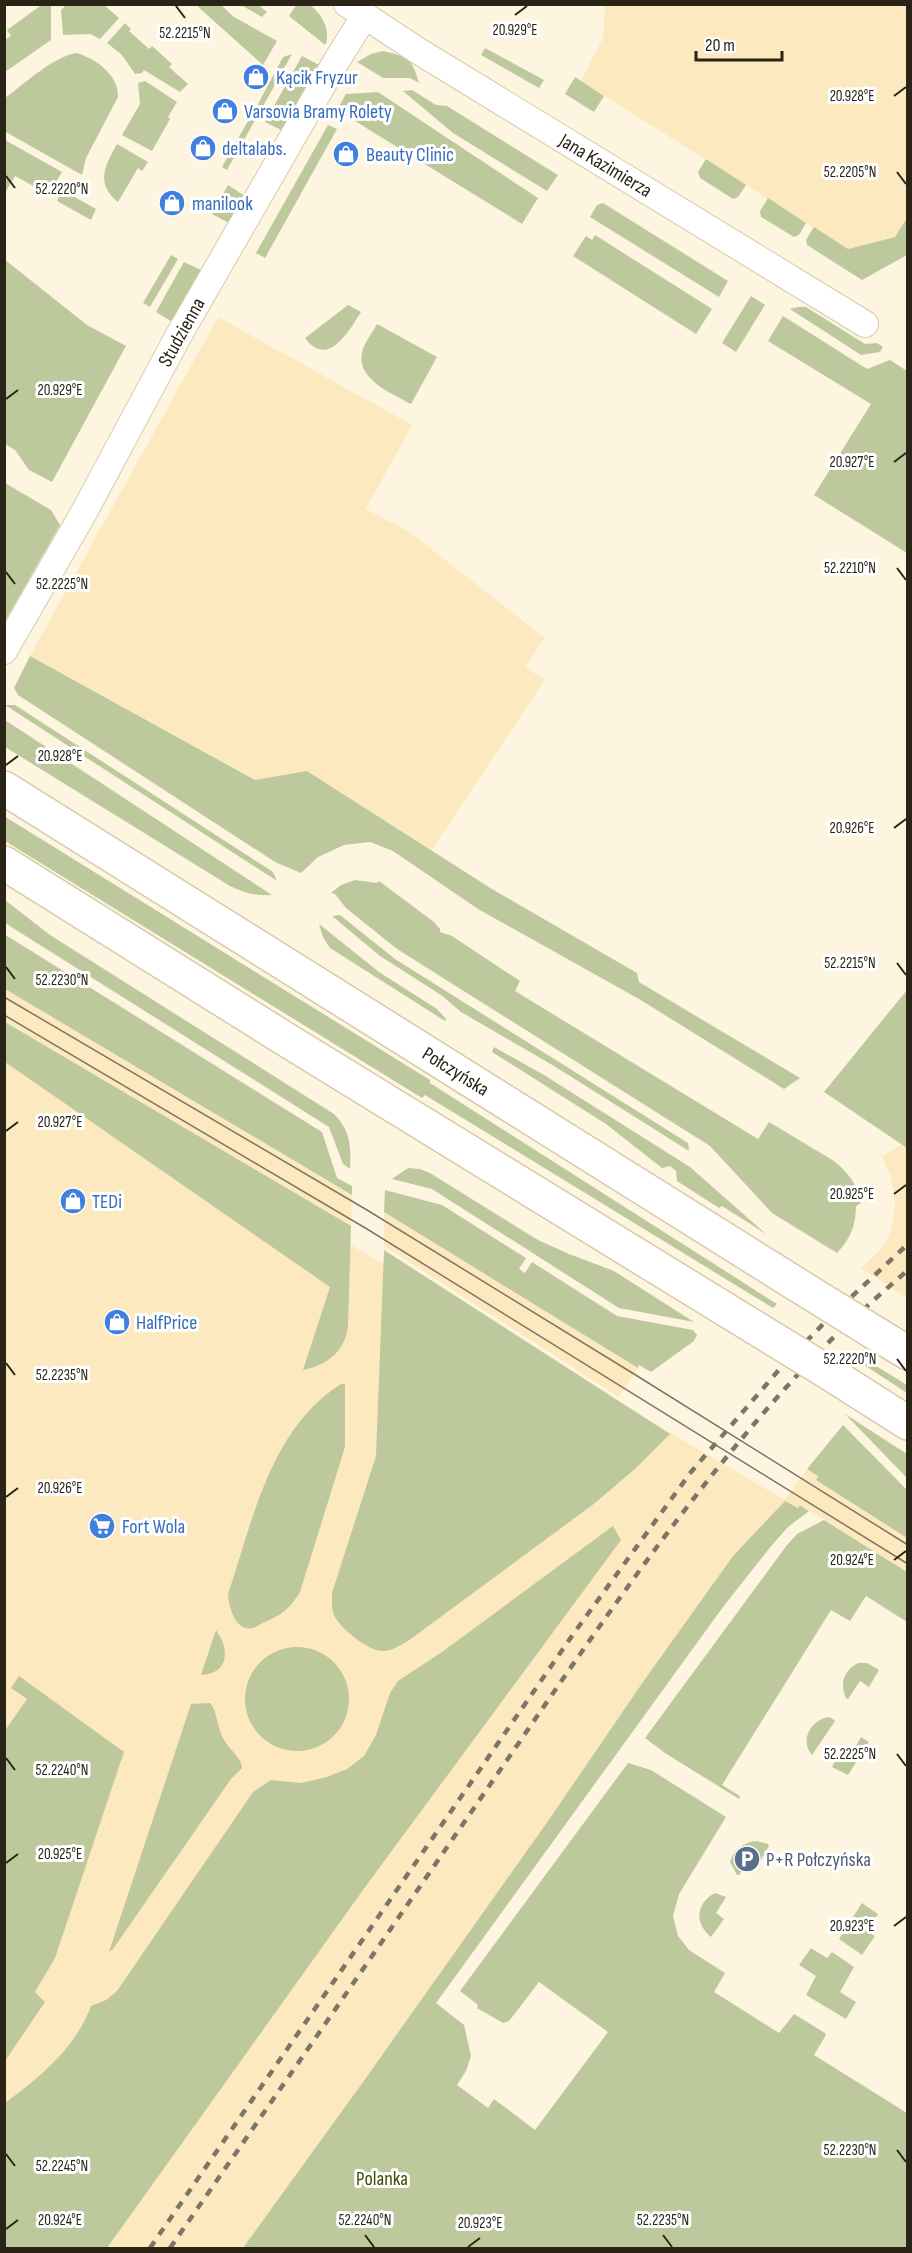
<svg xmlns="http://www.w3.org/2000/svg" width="912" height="2253" font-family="'Sofia Sans Condensed',sans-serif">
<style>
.built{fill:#fce9bf}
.green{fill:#bdc99d}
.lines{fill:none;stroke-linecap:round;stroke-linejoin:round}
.minor-casing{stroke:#d8c9a7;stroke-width:28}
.secondary-casing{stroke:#d8c9a7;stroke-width:36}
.minor{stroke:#fff;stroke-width:26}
.secondary{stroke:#fff;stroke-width:33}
.tram{stroke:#7d7565;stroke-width:1.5}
.rail{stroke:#7d7565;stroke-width:4.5;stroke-dasharray:8 8;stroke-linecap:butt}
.secondary-bridge-casing{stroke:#d8c9a7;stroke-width:36;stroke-linecap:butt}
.secondary-bridge{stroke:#fff;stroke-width:33}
.ticks{fill:none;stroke:#2a2417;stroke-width:2}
.labels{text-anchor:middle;stroke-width:6;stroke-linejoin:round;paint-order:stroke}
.shop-label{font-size:20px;fill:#366cbe;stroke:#fff;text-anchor:start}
.street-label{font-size:20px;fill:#2a2417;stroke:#fff}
.service-label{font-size:20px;fill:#4e5e75;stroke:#fff;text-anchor:start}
.park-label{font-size:20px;fill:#3e4a00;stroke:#fff}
.ticks-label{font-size:15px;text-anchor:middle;fill:#2a2417;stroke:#fff;stroke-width:6;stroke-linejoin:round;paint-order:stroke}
</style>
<rect width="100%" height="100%" fill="#fef5e0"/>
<g class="built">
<path d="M605,5H907V243L895,237L848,249L581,81L603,38Z"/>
<path d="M218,317L412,425L366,509L408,531L545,638L525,667L545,680L432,850L307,771L256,780L30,656Z"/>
<path d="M5,989L352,1195L351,1226L5,1022Z"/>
<path d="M4,1041L785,1500L807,1469L818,1476L816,1480L907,1538V1572L801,1505L798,1508L785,1501L733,1556L645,1679L548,1821L363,2082L243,2248H17L4,2179Z"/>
<path d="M907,1140V1298L861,1268L881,1249L888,1239L892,1225L895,1206L894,1194L891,1177L882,1157Z"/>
<path d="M384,1212L638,1368L619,1397L384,1246Z"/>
</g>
<g class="green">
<path d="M43,4L51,6V40L5,72V40L11,36L7,30Z"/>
<path d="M297,4L310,5C322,14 330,29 326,44H324L289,16Z"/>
<path d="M66,5H104L119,18L100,39L90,34L63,35L61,10Z"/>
<path d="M196,5H221L234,17L277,41L263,65Z"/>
<path d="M241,5H258L267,12L262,17Z"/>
<path d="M125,23L131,29L129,31L149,49L152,46L172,64L169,67L188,84L180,92L144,70L142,73L135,74L122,55L107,43Z"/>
<path d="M485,48L544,80L539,88L481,55Z"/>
<path d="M383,51C408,57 412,58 419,83L410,78H383L357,62L371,54Z"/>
<path d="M77,53C96,59 119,75 118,97L86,158L82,175L4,131L5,98C24,84 54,56 77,53Z"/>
<path d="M292,54L262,108L257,106L283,57Z"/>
<path d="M302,56L319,65L283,131L265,122Z"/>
<path d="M575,77L604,96L594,112L565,94Z"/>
<path d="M145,81L177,102L168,117L170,119L152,151L122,135L140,104L138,83Z"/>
<path d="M412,90L436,105L447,106L558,175L547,191L453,133L403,91Z"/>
<path d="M378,92L538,198L522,224L337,110L346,94Z"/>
<path d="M253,112L258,115L227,170L222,167Z"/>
<path d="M328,125L337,129L265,258L256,253Z"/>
<path d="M5,140L62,172L52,189L45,185L42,191L15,176L5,193Z"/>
<path d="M117,144L148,162L142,171L138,168L118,202C95,183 105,166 117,144Z"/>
<path d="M706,159L746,185L738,197L733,199L700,178L698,172Z"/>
<path d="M228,185L245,196L231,220L227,222L212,214Z"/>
<path d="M62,190L96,209L91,220L57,201Z"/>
<path d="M768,198L806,223L799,235L794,237L761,217L760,211Z"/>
<path d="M603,203L728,281L719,297L590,217L597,205Z"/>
<path d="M907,218V255L862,280L807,245L806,240L814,227L848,249L895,237Z"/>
<path d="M595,235L712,309L696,334L573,256L586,236L592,240Z"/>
<path d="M171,255L178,259L150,307L143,303Z"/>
<path d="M4,259L87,325L126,346L52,482L29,470L15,450L5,444Z"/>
<path d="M184,262L201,270L202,273L174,323L156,312Z"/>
<path d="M751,296L765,305L736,352L722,343Z"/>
<path d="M348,305L361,312C349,331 328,369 305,338Z"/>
<path d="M798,307H806L865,344L877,343L883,347L880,352L861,355L790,309Z"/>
<path d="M783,316L867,369L890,360L907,371V553L814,495L871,404L768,341Z"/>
<path d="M377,324L437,357L411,404C391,393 353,378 363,349C366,340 373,332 377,324Z"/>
<path d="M5,483L51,510L60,525L5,621Z"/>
<path d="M30,656L255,780L307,771L492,889L637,973L639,982L800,1078L784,1089L639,999L478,909L393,851L370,842L344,845L318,857L301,873L275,862L18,695L14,688Z"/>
<path d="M5,705H15L273,872L277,881Z"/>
<path d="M5,720L272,895C255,896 244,893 230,886L5,747Z"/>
<path d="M4,816L430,1080V1083L777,1304L773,1308L425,1095L422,1098L5,841Z"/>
<path d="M355,880L377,883L379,881L434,922L440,929V932L452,936L520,981L515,991L758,1139L769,1122L834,1161C848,1172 858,1185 861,1203L856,1206C856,1226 850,1239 837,1253L772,1213L710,1146L397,949L346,908L335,894L331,893L341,885Z"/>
<path d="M5,900L50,935L334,1114C351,1131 351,1147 350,1169L343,1164L329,1127L5,923Z"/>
<path d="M340,915L395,959L688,1143L689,1151L554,1066L461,1012L441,995L380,956L332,916Z"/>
<path d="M319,924L379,972L437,1009L446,1019L445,1021L330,948L323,937Z"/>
<path d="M4,934L322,1132L337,1178L352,1186V1195L5,989Z"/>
<path d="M907,990V1148L824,1092Z"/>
<path d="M5,1022L351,1226L348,1326C345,1351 328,1365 303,1370L330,1287L5,1062Z"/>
<path d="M494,1047L544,1075L690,1167L766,1234L722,1206L719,1208L677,1181L676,1171L670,1166L662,1168L606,1124L492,1052Z"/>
<path d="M408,1168L420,1169L430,1173L538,1240L569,1254L614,1271L694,1322L619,1308L432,1189L392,1179Z"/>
<path d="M385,1190L442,1205L526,1258L519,1269L525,1273L532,1262L617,1316L693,1330L697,1335L694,1341L651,1372L639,1365L638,1368L384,1212Z"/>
<path d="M384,1250L670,1434L636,1468L595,1503L408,1641C400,1645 391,1652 381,1651C368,1650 341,1629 335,1617C331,1609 332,1602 332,1593L376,1456Z"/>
<path d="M855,1353L907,1385V1393L852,1357Z"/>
<path d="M341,1384H345V1447L300,1592C290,1608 282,1615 265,1622C261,1623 257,1627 253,1628C235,1632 229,1607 228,1594C253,1520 270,1429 341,1384Z"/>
<path d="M845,1414L907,1454V1478Z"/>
<path d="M843,1425L907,1490V1538L816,1480L818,1476L807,1469Z"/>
<path d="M785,1501L798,1508L800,1505L809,1511L788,1527L772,1545L723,1607L436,2003L464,2025L471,2056L466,2071L457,2085L488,2108L494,2099L535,2130L608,2032L539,1982L513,2016L509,2021L503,2023L477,2008L478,2005L460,1991L628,1763L651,1770L726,1817L679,1894L673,1916L678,1936L689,1950L725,1973L714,1992L779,2033L794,2014L825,2033L826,2035L814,2055L907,2113V2248H243L363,2082L548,1821L645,1679L733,1556Z"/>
<path d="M824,1520L907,1572V1622L866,1596L850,1621L831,1610L722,1785L740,1796L739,1799L665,1753L645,1738L787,1545L797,1534Z"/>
<path d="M613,1526L621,1540L368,1883L107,2248H5V2103C40,2077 75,2049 91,2006L106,2000L117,1991L253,1792L271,1780L301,1783L327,1777L347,1769L364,1756L376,1735L390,1693L398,1681L442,1652Z"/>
<path d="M216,1630C230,1649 229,1674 201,1675Z"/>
<circle cx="297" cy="1699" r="52"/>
<path d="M858,1663H867L879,1670L869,1687L860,1681L848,1699L846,1698C840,1683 843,1671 858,1663Z"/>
<path d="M19,1676L124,1752L55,1958L35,1992L45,2002L5,2061L4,1732L27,1699L11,1688Z"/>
<path d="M210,1703C218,1712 217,1729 224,1740C229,1749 242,1758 242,1768L231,1779L113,1949L109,1952L191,1704Z"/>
<path d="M830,1717L835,1721L812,1755C799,1740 811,1719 830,1717Z"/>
<path d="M861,1737L869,1742L848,1775L832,1767L842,1748L851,1754Z"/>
<path d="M757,1841L768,1844L769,1846L759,1863L750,1858L739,1875H737L730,1862C734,1848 744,1842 757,1841Z"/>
<path d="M715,1893L726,1897L716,1913L724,1919L711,1937C694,1923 696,1903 715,1893Z"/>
<path d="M862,1903L878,1914L867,1931L875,1936L862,1955L839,1939Z"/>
<path d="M811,1948L827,1958L832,1952L854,1967L840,1992L856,2002L846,2019L806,1995L816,1976L799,1965Z"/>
</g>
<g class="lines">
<defs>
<g id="minor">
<path d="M347,4L420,52L865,324"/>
<path d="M4,651L83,514L180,333L337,60L364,17"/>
</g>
<g id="secondary">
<path d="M4,788L796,1284"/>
<path d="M4,863L290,1042L754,1327"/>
<path d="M875,1333L908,1353"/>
<path d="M834,1376L908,1423"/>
</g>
</defs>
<use href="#minor" class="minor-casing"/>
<use href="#secondary" class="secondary-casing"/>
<use href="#minor" class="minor"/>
<use href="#secondary" class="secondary"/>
<g class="tram">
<path d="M4,997L367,1210L634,1374L908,1545"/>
<path d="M4,1015L367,1229L908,1564"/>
</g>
<g class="rail">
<path d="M150,2248L574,1633L691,1472L784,1364L831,1316L908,1244"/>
<path d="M170,2248C279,2091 388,1933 496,1776C596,1631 695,1482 817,1354C846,1324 877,1297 908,1270"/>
</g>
<defs>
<g id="secondary-bridge">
<path d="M796,1284L875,1333"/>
<path d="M754,1327L834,1376"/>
</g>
</defs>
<use href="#secondary-bridge" class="secondary-bridge-casing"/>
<use href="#secondary-bridge" class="secondary-bridge"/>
</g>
<path class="ticks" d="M176,6L185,18M515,15L527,6M894,96L906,87M897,172L906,184M6,176L15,188M6,399L18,390M894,462L906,453M897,568L906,580M6,572L15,584M6,765L18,756M894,828L906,819M897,963L906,975M6,967L15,979M6,1131L18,1122M894,1194L906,1185M897,1359L906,1371M6,1363L15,1375M6,1497L18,1488M894,1560L906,1551M897,1754L906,1766M6,1758L15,1770M6,1863L18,1854M894,1926L906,1917M897,2150L906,2162M6,2154L15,2166M6,2229L18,2220M365,2235L374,2247M663,2235L672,2247M468,2247L480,2238"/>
<defs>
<symbol id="shop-disc" viewBox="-11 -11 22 22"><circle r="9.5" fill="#3f7fe0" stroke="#fff"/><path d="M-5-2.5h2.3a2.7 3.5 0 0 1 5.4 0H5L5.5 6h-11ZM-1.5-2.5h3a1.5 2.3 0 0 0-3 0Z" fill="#fff"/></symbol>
<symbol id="supermarket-disc" viewBox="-11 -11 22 22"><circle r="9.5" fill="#3f7fe0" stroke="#fff"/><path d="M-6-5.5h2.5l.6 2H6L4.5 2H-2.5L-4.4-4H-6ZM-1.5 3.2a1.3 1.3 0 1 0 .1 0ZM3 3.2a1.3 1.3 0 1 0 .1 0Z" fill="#fff"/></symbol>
<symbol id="parking-disc" viewBox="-11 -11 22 22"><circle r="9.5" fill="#5c6f8a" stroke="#fff"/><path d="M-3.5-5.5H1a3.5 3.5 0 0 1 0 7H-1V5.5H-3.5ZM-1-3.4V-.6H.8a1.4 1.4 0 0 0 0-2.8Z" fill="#fff"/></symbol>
</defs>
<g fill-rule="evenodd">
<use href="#shop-disc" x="241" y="62" width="30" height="30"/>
<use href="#shop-disc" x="210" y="96" width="30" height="30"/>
<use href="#shop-disc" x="188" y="133" width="30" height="30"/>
<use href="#shop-disc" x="331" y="139" width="30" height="30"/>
<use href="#shop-disc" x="157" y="188" width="30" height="30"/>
<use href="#shop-disc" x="58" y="1186" width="30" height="30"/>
<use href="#shop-disc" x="102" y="1307" width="30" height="30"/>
<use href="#supermarket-disc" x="87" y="1511" width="30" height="30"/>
<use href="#parking-disc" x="732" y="1844" width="30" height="30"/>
</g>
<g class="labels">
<g class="shop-label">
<text x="276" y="84">Kącik Fryzur</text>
<text x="244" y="118">Varsovia Bramy Rolety</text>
<text x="222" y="155">deltalabs.</text>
<text x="366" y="161">Beauty Clinic</text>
<text x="192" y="210">manilook</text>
<text x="92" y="1208">TEDi</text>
<text x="136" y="1329">HalfPrice</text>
<text x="122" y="1533">Fort Wola</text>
</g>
<g class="street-label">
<text transform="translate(606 165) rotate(31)" y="7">Jana Kazimierza</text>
<text transform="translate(181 332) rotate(-61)" y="7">Studzienna</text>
<text transform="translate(456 1071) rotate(32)" y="7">Połczyńska</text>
</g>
<g class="service-label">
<text x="766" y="1866">P+R Połczyńska</text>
</g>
<g class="park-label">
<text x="382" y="2185">Polanka</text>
</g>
</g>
<g class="ticks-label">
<text x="515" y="35">20.929°E</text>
<text x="185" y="38">52.2215°N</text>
<text x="852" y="101">20.928°E</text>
<text x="850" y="177">52.2205°N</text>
<text x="62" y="194">52.2220°N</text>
<text x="60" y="395">20.929°E</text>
<text x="852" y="467">20.927°E</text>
<text x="850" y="573">52.2210°N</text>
<text x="62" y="589">52.2225°N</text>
<text x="60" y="761">20.928°E</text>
<text x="852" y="833">20.926°E</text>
<text x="850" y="968">52.2215°N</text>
<text x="62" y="985">52.2230°N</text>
<text x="60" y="1127">20.927°E</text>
<text x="852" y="1199">20.925°E</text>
<text x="850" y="1364">52.2220°N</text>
<text x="62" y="1380">52.2235°N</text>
<text x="60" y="1493">20.926°E</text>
<text x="852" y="1565">20.924°E</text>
<text x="850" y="1759">52.2225°N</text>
<text x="62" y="1775">52.2240°N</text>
<text x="60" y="1859">20.925°E</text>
<text x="852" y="1931">20.923°E</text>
<text x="850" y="2155">52.2230°N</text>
<text x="62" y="2171">52.2245°N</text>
<text x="365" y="2225">52.2240°N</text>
<text x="663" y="2225">52.2235°N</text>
<text x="60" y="2225">20.924°E</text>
<text x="480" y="2228">20.923°E</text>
</g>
<rect width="912" height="2253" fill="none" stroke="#2a2417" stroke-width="12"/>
<path d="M696 51v9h86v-9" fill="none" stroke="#2a2417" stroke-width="3"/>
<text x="705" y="51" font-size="18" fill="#2a2417" stroke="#ffffff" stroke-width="4.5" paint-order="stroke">20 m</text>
</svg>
